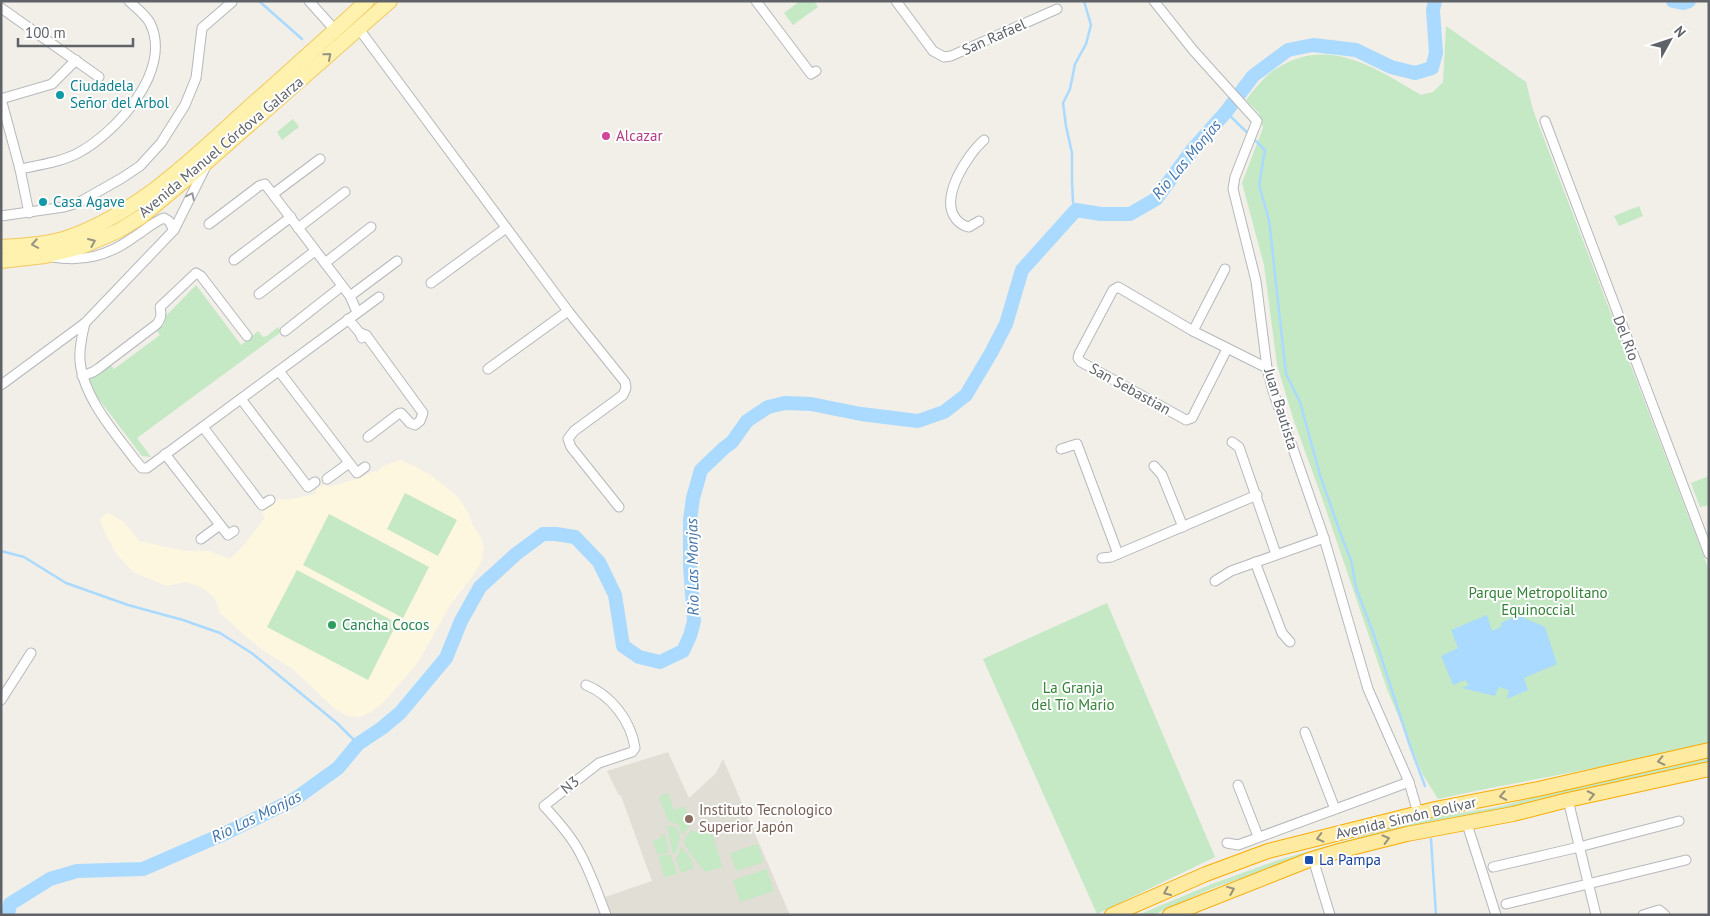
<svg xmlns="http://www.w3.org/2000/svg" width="1710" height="916" font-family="'PT Sans',sans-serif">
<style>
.commercial{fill:#fef7e0}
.education{fill:#e1ded6}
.green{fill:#c5e8c5}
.water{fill:#aadaff}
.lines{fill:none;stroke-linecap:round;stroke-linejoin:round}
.stream{stroke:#aadaff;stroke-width:2.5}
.river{stroke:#aadaff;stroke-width:14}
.minor-casing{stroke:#b5b8bc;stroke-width:11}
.primary-casing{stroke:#f2c960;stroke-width:16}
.trunk-casing{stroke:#f9ab00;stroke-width:16}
.minor{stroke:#fff;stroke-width:9}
.primary{stroke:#fff2af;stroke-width:14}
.trunk{stroke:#feeaa1;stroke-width:14}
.oneway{stroke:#979581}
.oneway2{stroke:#979a9d}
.oneway3{stroke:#97927c}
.culture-dot{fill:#0f9aa8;stroke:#fff;stroke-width:2}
.hotel-dot{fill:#d1479c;stroke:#fff;stroke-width:2}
.leisure-dot{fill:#2e9e5b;stroke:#fff;stroke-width:2}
.education-dot{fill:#8d6e63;stroke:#fff;stroke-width:2}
.transit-dot{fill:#1a4fb4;stroke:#fff;stroke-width:2}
.labels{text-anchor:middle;stroke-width:4;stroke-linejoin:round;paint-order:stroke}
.street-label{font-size:15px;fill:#5f6368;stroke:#fff}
.culture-label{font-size:15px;fill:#0d838f;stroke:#fff;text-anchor:start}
.hotel-label{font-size:15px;fill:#b23c85;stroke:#fff;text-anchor:start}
.park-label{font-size:15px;fill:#348238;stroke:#fff}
.leisure-label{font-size:15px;fill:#27864d;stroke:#fff;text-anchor:start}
.education-label{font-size:15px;fill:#785e54;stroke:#fff;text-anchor:start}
.transit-label{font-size:15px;fill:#164399;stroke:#fff;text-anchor:start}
.water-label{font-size:16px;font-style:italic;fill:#4174aa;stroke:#fff}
</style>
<rect width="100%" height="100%" fill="#f1efe8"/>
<path class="commercial" d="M400,460L416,467L432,476L458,497L469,514L472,524L481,537L484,547L482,559L477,570L449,607L417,664L381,705L369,713L360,717L348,716L334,708L293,669L267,653L249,639L221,614L214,597L201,587L185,582L167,586L133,572L116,553L105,533L100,520L103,516L108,513L123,521L139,541L185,551H209L230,559L243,546L265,518L262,512L278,499L286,500L315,494L318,488L325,485L330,487L353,480L375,471L377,472L383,466Z"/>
<path class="education" d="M668,752L689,798L716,773L723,759L790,915H611L605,897L652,881L621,796L618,794L607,771Z"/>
<g class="green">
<path d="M800,1H814L818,7L793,25L784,13Z"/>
<path d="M1446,26L1526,82L1533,110L1709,570V742C1620,766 1528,779 1438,799L1423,775L1387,689L1322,498L1294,421L1277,365L1264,265L1242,183L1263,128L1259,113L1246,100C1255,89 1266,74 1279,67C1330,36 1377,69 1421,95L1433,92L1443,82Z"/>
<path d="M293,119L299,127L282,140L277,132Z"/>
<path d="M1639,206L1643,216L1619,226L1614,216Z"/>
<path d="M196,285L241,345L258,331L263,337L267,336L278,327L281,332L137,438L151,457L142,456L98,398L89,379L110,364L114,369L160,335L157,331L164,324L166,316Z"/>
<path d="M1709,476V505L1700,507L1691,483Z"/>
<path d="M405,493L457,520L438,556L387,529Z"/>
<path d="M329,514L429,567L403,618L303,565Z"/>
<path d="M297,570L397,623L368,680L267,627Z"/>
<path d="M1107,603L1215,857L1097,914L983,659Z"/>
<path d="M1709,757V762L1304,857L1213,888L1153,915H1138L1212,884L1278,860L1370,834L1431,818L1498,807L1575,786L1634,775Z"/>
<path d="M668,793L674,810L684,806L692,822L683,835L678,825L668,821L659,797Z"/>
<path d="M667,825L675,827C684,837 678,844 675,854L672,852Z"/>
<path d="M710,826L722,866L720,868L705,872C697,863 690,853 684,843L685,838L692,829L694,832Z"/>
<path d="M665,834L669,853L657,854L653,841L661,838V835Z"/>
<path d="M758,844L764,862L736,871L730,853Z"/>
<path d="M681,847L690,857L694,868L681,873L676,859Z"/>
<path d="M663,855H671L677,874L664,877L658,856Z"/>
<path d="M767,869L774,891L740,902L733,880Z"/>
</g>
<path class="water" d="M1487,615L1492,631L1502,626L1501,623L1518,615L1545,627L1557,664L1524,678L1528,690L1507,699L1509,690L1499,687L1495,696L1462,688L1469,685L1465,680L1453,685L1441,656L1458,648L1451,630Z"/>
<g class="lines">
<g class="stream">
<path d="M259,1L302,39"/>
<path d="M1226,112L1265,150L1259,185L1269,220L1286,374L1300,402L1320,475L1341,535L1351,560L1356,588L1373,632L1410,746L1425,786"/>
<path d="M1076,210L1073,202L1072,181V153L1066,126L1063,103L1070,89L1075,64L1086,44L1091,25L1084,1"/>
<path d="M1,551L24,557L66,583L128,605L183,620L220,633L253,654L338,724L358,744"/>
<path d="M1431,839L1436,915"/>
</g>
<g class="river">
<path d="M1673,1L1683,3L1689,1"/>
<path d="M8,915L10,904L50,879L77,871L143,869L228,832L295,799L338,768L358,744L382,728L400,713L446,658L461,621L480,587L516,554L543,534H556L575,537L599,562L615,595L623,646L639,657L660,662L683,651L690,636L694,621L690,567V520L693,498L701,470L724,448L732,442L747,421L768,407L785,403L811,404L861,414L918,421L944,412L966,395L991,353L1006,324L1022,270L1076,210L1101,214H1130L1156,199L1193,149L1226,112L1253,76L1288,50L1313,45L1356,50L1391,67L1415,73L1432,68L1436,53L1433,10L1435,1"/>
</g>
<defs>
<g id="minor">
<path d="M309,1L335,30"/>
<path d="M756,1L811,74L816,71"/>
<path d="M896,1L933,51L944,57L951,56L1057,9"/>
<path d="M1154,1L1193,50L1257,121L1235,177L1233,189L1256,281L1267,368L1273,391L1324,538L1368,689L1409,782L1418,813"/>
<path d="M1,8L99,77"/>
<path d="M359,29L568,311L625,382L626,388L623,395L574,431L568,439L571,447L619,507"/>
<path d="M1,99L20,169L29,213"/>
<path d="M1,99L52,84L76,60"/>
<path d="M1545,121L1709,554"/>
<path d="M20,169C39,165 61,162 78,153C117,132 173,70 150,23C145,14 136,8 129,1"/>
<path d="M273,194L320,159"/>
<path d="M1,216L64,207L78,203L122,178L140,166L161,143L185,105L196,78L202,28L232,2"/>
<path d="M979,221L969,227C963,226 960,224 956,219C939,198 967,155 984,140"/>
<path d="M209,224L259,186L265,184L350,296L357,312"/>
<path d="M298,228L345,192"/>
<path d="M52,257C84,262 108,256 134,237C144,231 153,222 164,218L169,221L174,230"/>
<path d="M234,260L291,217"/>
<path d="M325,263L371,227"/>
<path d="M431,283L506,228"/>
<path d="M259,294L315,251"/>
<path d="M350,296L397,261"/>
<path d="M348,319L360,333L362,338"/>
<path d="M85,323C82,335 79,348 80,361C83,397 115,433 136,461L142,468H147L379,297"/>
<path d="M285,331L342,286"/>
<path d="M1193,331L1225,269"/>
<path d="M360,333L366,335L423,413L420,421L415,425L410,423L401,413L398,414L368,437"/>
<path d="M1227,349L1192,418L1186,420L1081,362L1078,358L1079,354L1113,290L1118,287L1193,331L1267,368"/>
<path d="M488,369L568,311"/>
<path d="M279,371L357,473L365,467"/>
<path d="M82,376L93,372L99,368L157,324C161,318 162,315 160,307L196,273L201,276L247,336"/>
<path d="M1,385L85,323L174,230L206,166"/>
<path d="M241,399L308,487L315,482"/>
<path d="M203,427L262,505L270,500"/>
<path d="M1232,442L1239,447L1276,554"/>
<path d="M1061,449L1077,444L1118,554"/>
<path d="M165,454L228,535L234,531"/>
<path d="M1154,466L1162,475L1183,527"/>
<path d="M327,479L349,463"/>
<path d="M201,539L220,525"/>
<path d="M1102,558L1111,557L1257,495"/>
<path d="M1255,562L1282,633L1290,642"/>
<path d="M1215,581L1231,571L1324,538"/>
<path d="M586,685C611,695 631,721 635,748L632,752L599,763L544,806C556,819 567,831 576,846C589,867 597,892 606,915"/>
<path d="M1,700L31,653"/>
<path d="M1305,732L1335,809"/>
<path d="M1238,785L1258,836"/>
<path d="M1568,800L1596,915"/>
<path d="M1467,824L1496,915"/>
<path d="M1227,843L1238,845L1409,782"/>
<path d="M1313,859L1330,915"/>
<path d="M1493,867L1579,847L1679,821"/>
<path d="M1506,904L1686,860"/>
<path d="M1643,915L1659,910L1665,915"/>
</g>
<g id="primary">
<path d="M1,247C21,246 51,244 69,237C138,213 193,158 246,110C286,74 327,38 367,1"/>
<path d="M1,261L45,256L81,247L118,231L141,217L208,161L390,1"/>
</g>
<g id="trunk">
<path d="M1112,915L1206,874L1268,851L1435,809L1538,789L1709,750"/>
<path d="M1170,915L1309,860L1339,851L1407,834L1513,814L1568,800L1709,769"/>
</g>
</defs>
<use href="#minor" class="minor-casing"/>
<use href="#primary" class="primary-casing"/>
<use href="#trunk" class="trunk-casing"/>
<use href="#minor" class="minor"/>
<use href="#primary" class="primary"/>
<use href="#trunk" class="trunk"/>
</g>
<defs><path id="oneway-chevron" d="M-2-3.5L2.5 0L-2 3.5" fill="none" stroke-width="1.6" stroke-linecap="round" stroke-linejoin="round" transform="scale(1.25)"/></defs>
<g class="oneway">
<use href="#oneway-chevron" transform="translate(328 56) rotate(-41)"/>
<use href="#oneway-chevron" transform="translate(92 242) rotate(-23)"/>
<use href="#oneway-chevron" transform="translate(35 244) rotate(170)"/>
</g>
<use class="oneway2" href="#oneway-chevron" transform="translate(191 196) rotate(-64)"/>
<g class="oneway3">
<use href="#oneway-chevron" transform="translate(1661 761) rotate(168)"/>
<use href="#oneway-chevron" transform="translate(1591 795) rotate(-12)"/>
<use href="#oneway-chevron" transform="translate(1503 796) rotate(169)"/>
<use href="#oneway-chevron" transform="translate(1320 838) rotate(166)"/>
<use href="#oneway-chevron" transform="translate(1386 839) rotate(-14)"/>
<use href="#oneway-chevron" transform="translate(1231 890) rotate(-22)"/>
<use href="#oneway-chevron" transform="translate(1167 892) rotate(156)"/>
</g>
<g class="culture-dot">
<circle cx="60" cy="95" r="5"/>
<circle cx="43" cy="202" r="5"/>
</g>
<circle class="hotel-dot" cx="606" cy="136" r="5"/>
<circle class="leisure-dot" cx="332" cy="625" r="5"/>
<circle class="education-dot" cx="689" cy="819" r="5"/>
<rect class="transit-dot" x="1304" y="855" width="10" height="10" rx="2.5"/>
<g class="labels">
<g class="street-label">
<text transform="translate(994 37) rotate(-24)" y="5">San Rafael</text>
<text transform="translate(221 147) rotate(-40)" y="5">Avenida Manuel Córdova Galarza</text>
<text transform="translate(1626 338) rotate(69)" y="5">Del Rio</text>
<text transform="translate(1130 389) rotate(29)" y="5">San Sebastian</text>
<text transform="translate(1281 409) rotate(73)" y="5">Juan Bautista</text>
<text transform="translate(570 785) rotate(-39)" y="5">N3</text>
<text transform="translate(1406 818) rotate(-13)" y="5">Avenida Simón Bolívar</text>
</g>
<g class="culture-label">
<text x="70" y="91">Ciudadela<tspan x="70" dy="17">Señor del Arbol</tspan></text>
<text x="53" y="207">Casa Agave</text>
</g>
<g class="hotel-label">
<text x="616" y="141">Alcazar</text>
</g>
<g class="park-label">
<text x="1538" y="598">Parque Metropolitano<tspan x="1538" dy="17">Equinoccial</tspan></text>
<text x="1073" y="693">La Granja<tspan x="1073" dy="17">del Tío Mario</tspan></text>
</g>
<g class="leisure-label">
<text x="342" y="630">Cancha Cocos</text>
</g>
<g class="education-label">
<text x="699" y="815">Instituto Tecnologico<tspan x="699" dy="17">Superior Japón</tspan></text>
</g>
<g class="transit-label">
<text x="1319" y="865">La Pampa</text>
</g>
<g class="water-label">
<text transform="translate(1186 159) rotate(-50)" y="6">Rio Las Monjas</text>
<text transform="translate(692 567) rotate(-91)" y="6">Rio Las Monjas</text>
<text transform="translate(256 816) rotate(-26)" y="6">Rio Las Monjas</text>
</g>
</g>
<rect width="1710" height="916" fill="none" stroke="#5f6368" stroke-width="5"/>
<g transform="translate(1670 40) rotate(50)" stroke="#ffffff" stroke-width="4" paint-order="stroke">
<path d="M0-4L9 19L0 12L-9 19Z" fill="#5f6368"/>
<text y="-8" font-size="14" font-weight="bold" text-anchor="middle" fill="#5f6368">N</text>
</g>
<path d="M18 38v8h115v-8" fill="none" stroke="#5f6368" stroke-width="2.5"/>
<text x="25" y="38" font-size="15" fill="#5f6368" stroke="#ffffff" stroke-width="4" paint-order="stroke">100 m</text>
</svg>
